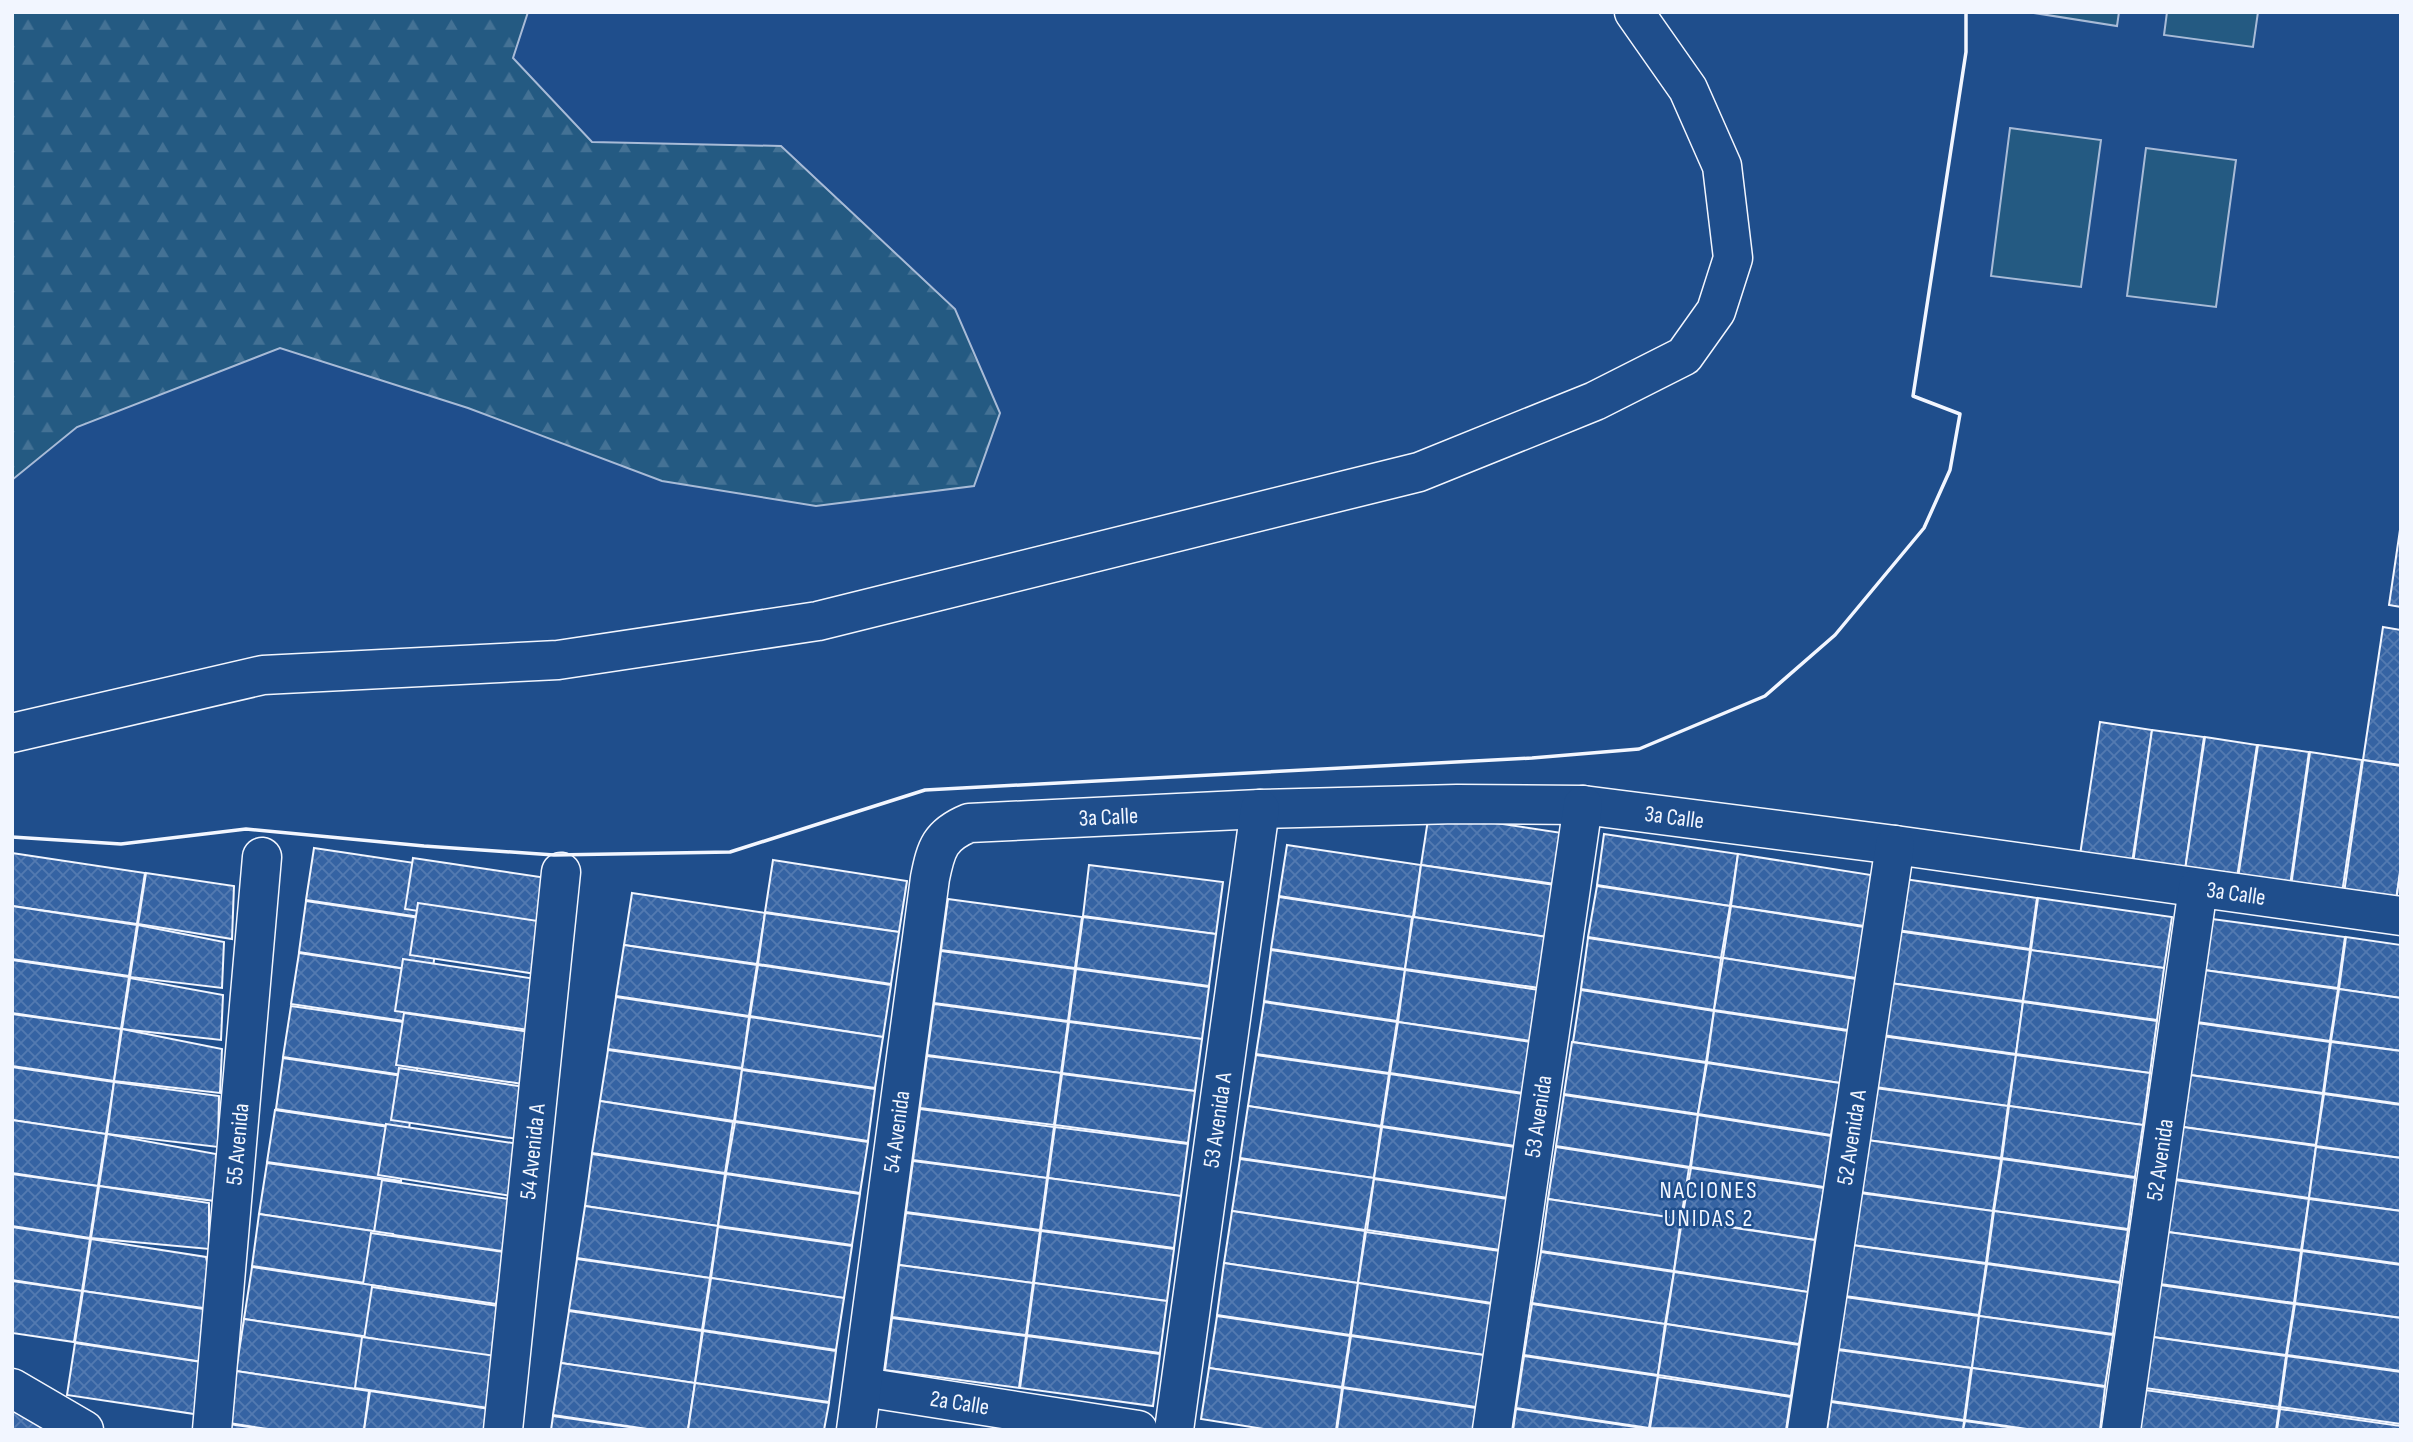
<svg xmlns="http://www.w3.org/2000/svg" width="2413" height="1442" font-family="'Sofia Sans Condensed',sans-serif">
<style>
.grass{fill:#245a82;stroke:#a8bbd7;stroke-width:2}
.forest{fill:url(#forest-firs);stroke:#a8bbd7;stroke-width:2}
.building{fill:url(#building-cross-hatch);stroke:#f2f6ff;stroke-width:2}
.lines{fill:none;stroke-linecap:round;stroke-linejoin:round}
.minor-casing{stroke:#f2f6ff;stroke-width:41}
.minor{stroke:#1f4e8c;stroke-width:38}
.wall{stroke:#f2f6ff;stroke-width:3.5}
.labels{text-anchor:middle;stroke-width:5;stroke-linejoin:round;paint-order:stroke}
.street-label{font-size:23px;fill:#f2f6ff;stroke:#1f4e8c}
.neighbourhood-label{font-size:24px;letter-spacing:2px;fill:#f2f6ff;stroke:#1f4e8c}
</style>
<defs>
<pattern id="forest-firs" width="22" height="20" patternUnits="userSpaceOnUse" patternTransform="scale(1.75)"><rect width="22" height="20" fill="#245a82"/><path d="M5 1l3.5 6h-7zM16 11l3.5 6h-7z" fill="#447295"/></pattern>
<pattern id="building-cross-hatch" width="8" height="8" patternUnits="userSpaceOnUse" patternTransform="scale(1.75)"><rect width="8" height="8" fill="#3563a3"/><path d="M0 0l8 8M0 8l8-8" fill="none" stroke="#537ab1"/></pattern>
</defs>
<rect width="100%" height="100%" fill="#1f4e8c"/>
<g class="grass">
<path d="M2028,12H2119L2117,26Z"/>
<path d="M2167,12H2258L2253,47L2164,35Z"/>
<path d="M2010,128L2101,140L2081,287L1991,276Z"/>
<path d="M2146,148L2236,160L2216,307L2127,296Z"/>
</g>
<path class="forest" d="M12,12H528L513,58L592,142L781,146L955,309L1000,413L974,486L816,506L662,481L468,408L280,348L77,427L12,480Z"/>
<g class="building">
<path d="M2401,523V607L2389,605Z"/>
<path d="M2383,627L2401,630V765L2363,760Z"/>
<path d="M2100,722L2152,730L2132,863L2080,855Z"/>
<path d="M2152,730L2204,737L2185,870L2133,863Z"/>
<path d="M2205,737L2257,745L2237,878L2185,870Z"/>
<path d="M2258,745L2309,752L2290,886L2238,878Z"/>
<path d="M2310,752L2362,760L2342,893L2291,886Z"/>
<path d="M2363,760L2401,766V866L2396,901L2344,893Z"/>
<path d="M1429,813L1562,833L1555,884L1421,865Z"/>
<path d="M1604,834L1738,854L1730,906L1597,885Z"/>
<path d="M1287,845L1421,865L1413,917L1279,896Z"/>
<path d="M314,848L448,868L440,920L306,900Z"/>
<path d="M12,853L145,873L137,924L12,906Z"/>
<path d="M1738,854L1871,875L1864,926L1731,906Z"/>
<path d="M413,858L547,878L538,929L405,909Z"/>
<path d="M773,860L907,881L899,932L765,912Z"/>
<path d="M1089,865L1223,882L1216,934L1083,916Z"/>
<path d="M1421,865L1555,885L1547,937L1414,917Z"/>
<path d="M2401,866V901H2396Z"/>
<path d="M146,873L234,886L232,939L138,924Z"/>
<path d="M1904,879L2037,898L2030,949L1897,930Z"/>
<path d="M1597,886L1730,906L1721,958L1588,937Z"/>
<path d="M632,893L765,913L757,964L624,945Z"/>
<path d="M1279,897L1412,917L1405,969L1271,949Z"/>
<path d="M2038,898L2172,917L2164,968L2031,950Z"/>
<path d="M948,899L1082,917L1075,968L941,950Z"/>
<path d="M306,901L440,921L432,973L299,952Z"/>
<path d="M418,903L551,923L543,975L410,955Z"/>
<path d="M12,906L137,925L129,976L12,959Z"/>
<path d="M1731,906L1864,927L1856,978L1723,958Z"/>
<path d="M765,913L899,932L891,984L758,964Z"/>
<path d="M1083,917L1216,934L1209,986L1076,968Z"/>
<path d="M1413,917L1547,937L1539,988L1405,969Z"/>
<path d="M2212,919L2345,937L2338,988L2204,970Z"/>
<path d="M138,925L224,942L222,988L130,977Z"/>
<path d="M1897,931L2030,950L2023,1001L1890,983Z"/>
<path d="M2346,937L2401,945V998L2339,989Z"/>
<path d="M1588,938L1721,958L1714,1010L1581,989Z"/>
<path d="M624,945L757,965L749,1016L616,996Z"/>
<path d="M1271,950L1405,970L1397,1021L1264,1001Z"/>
<path d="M2031,950L2164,968L2157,1020L2023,1001Z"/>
<path d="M941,951L1075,969L1068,1021L934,1003Z"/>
<path d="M299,953L432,973L424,1024L291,1004Z"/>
<path d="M1723,958L1856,979L1848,1030L1714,1010Z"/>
<path d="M403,959L536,979L529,1030L395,1011Z"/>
<path d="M12,960L129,977L121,1029L12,1013Z"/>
<path d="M758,965L891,985L883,1037L750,1016Z"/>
<path d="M1076,969L1209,987L1202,1039L1069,1021Z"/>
<path d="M1405,970L1539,990L1531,1041L1398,1022Z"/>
<path d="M2204,970L2338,989L2330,1041L2197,1022Z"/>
<path d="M130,978L223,995L221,1040L122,1029Z"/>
<path d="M1890,983L2023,1002L2016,1054L1882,1035Z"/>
<path d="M2339,989L2401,998V1051L2331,1041Z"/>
<path d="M1581,990L1714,1011L1706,1062L1573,1042Z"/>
<path d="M616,997L749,1017L742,1068L608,1049Z"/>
<path d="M1264,1002L1397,1022L1389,1073L1256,1054Z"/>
<path d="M2023,1002L2157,1021L2150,1073L2016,1054Z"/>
<path d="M934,1004L1068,1022L1061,1073L927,1055Z"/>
<path d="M291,1006L424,1025L416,1077L283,1057Z"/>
<path d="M1714,1011L1848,1031L1840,1083L1707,1062Z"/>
<path d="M404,1013L537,1033L529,1085L396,1065Z"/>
<path d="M12,1014L121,1029L114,1081L12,1066Z"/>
<path d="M750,1017L883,1037L875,1088L742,1069Z"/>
<path d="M1069,1022L1202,1039L1195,1091L1062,1073Z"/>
<path d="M1398,1022L1531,1042L1523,1093L1390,1073Z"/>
<path d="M2197,1023L2330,1042L2323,1093L2190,1075Z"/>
<path d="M122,1029L222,1049L220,1093L114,1081Z"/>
<path d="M1882,1036L2016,1055L2008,1106L1875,1087Z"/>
<path d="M1572,1042L1706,1063L1698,1114L1564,1094Z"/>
<path d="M2331,1042L2401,1051V1104L2324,1093Z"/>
<path d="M608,1050L742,1069L734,1121L600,1101Z"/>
<path d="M1256,1055L1389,1074L1381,1126L1248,1106Z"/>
<path d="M2016,1055L2150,1073L2143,1125L2009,1106Z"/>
<path d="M927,1056L1061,1073L1054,1125L920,1108Z"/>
<path d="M283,1058L416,1078L409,1129L276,1109Z"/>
<path d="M1707,1063L1840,1083L1831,1135L1698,1114Z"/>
<path d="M12,1067L114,1082L106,1134L12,1120Z"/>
<path d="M399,1068L532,1088L524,1140L391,1120Z"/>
<path d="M742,1070L875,1089L868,1141L735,1121Z"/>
<path d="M1062,1074L1195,1091L1188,1143L1055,1125Z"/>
<path d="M1390,1074L1523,1094L1515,1146L1382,1126Z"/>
<path d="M2190,1075L2323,1094L2316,1145L2183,1127Z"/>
<path d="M114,1082L219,1096L218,1147L107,1134Z"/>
<path d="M1875,1088L2008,1106L2001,1158L1867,1140Z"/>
<path d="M2324,1094L2401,1105V1158L2316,1146Z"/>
<path d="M1564,1095L1698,1115L1690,1167L1556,1146Z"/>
<path d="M600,1101L733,1122L725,1173L592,1153Z"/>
<path d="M1248,1106L1381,1127L1374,1178L1240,1158Z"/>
<path d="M2009,1106L2143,1125L2135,1177L2002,1158Z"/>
<path d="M920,1109L1054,1127L1047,1178L913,1160Z"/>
<path d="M275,1110L409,1130L401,1181L267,1162Z"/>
<path d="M1698,1115L1831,1136L1824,1187L1691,1167Z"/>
<path d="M12,1120L106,1134L98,1186L12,1173Z"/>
<path d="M735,1122L868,1142L860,1193L726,1173Z"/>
<path d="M386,1124L519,1144L511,1196L378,1175Z"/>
<path d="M1055,1127L1188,1144L1181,1196L1048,1178Z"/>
<path d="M1382,1127L1515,1147L1508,1198L1374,1178Z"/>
<path d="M2183,1127L2316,1146L2309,1198L2175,1179Z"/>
<path d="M107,1134L216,1154L215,1201L99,1186Z"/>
<path d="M1867,1140L2001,1159L1993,1211L1860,1192Z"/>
<path d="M1556,1147L1689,1168L1681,1219L1548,1199Z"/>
<path d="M2316,1147L2401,1158V1211L2309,1198Z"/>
<path d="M592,1154L725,1174L718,1226L585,1206Z"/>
<path d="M1240,1159L1374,1178L1365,1230L1232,1211Z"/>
<path d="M2002,1159L2135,1178L2128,1229L1994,1211Z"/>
<path d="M913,1161L1047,1178L1040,1230L906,1212Z"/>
<path d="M267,1163L401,1182L393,1234L259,1214Z"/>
<path d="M1691,1168L1824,1188L1815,1240L1682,1219Z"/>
<path d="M12,1174L98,1186L90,1238L12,1226Z"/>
<path d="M726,1174L860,1194L852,1245L718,1226Z"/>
<path d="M1048,1178L1181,1196L1174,1248L1041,1230Z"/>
<path d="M1374,1179L1508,1199L1500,1250L1367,1230Z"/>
<path d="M382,1180L515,1200L508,1252L374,1232Z"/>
<path d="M2175,1180L2309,1199L2301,1250L2168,1232Z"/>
<path d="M99,1186L209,1203V1249L91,1238Z"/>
<path d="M1860,1193L1993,1211L1986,1263L1852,1245Z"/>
<path d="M1548,1199L1681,1219L1674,1271L1541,1251Z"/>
<path d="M2309,1199L2401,1211V1264L2302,1250Z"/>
<path d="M585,1206L718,1226L710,1278L577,1258Z"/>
<path d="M1232,1211L1365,1231L1358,1283L1224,1263Z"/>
<path d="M1994,1211L2128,1230L2120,1282L1987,1263Z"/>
<path d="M906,1213L1040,1231L1033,1283L899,1265Z"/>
<path d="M259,1214L393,1234L385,1286L252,1266Z"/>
<path d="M1682,1220L1815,1240L1808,1292L1674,1271Z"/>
<path d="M12,1227L90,1239L82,1291L12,1280Z"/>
<path d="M718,1227L852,1246L844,1298L711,1278Z"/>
<path d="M1041,1231L1174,1249L1167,1301L1034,1283Z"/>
<path d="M1366,1232L1500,1251L1492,1303L1358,1283Z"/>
<path d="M2168,1232L2301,1251L2294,1303L2160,1284Z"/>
<path d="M371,1233L504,1252L496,1304L363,1284Z"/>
<path d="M91,1239L206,1257L217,1310L83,1291Z"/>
<path d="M1852,1245L1986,1264L1979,1315L1845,1296Z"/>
<path d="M2302,1251L2401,1265V1318L2295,1303Z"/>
<path d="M1541,1252L1674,1272L1665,1324L1532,1303Z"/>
<path d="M577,1259L710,1278L702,1330L569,1310Z"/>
<path d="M1224,1263L1358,1283L1350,1335L1217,1315Z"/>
<path d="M1987,1264L2120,1283L2113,1334L1979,1316Z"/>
<path d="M899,1265L1033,1283L1026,1335L892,1317Z"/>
<path d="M252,1267L385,1287L377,1338L244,1319Z"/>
<path d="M1674,1272L1808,1292L1799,1344L1666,1324Z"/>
<path d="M711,1278L844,1298L836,1350L703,1330Z"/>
<path d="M12,1281L82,1291L74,1342L12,1333Z"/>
<path d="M1034,1283L1167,1301L1160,1353L1027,1335Z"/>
<path d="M1358,1283L1492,1304L1484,1355L1351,1335Z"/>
<path d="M2160,1285L2294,1304L2286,1355L2153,1337Z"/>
<path d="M372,1287L505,1307L497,1359L364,1339Z"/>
<path d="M83,1291L217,1311L209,1363L75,1342Z"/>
<path d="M1845,1297L1979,1316L1972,1368L1838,1349Z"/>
<path d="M1532,1304L1665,1324L1658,1375L1524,1355Z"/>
<path d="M2295,1304L2401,1318V1371L2287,1355Z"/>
<path d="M569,1311L702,1331L695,1383L561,1363Z"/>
<path d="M1217,1316L1350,1336L1342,1387L1209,1368Z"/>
<path d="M1979,1316L2113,1335L2105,1386L1972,1368Z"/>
<path d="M892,1318L1026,1336L1019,1388L885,1370Z"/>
<path d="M244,1319L377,1339L369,1391L236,1371Z"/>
<path d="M1666,1324L1799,1345L1791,1396L1658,1375Z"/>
<path d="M703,1331L836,1351L829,1402L695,1383Z"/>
<path d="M1027,1336L1160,1354L1153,1406L1020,1388Z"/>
<path d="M1351,1336L1484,1355L1476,1407L1343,1387Z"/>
<path d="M362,1337L496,1356L488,1408L355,1388Z"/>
<path d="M2153,1337L2286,1356L2279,1407L2145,1388Z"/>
<path d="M75,1343L208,1363L201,1415L67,1395Z"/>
<path d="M1838,1350L1971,1368L1964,1420L1831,1401Z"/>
<path d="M1524,1356L1658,1376L1649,1428L1516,1408Z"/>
<path d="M2287,1356L2401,1372V1424L2280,1407Z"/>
<path d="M561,1363L695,1383L688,1430H654L553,1415Z"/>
<path d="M1209,1368L1342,1388L1336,1430H1270L1201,1419Z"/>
<path d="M1972,1368L2105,1387L2100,1430H2034L1965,1420Z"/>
<path d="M236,1371L369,1391L364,1430H274L229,1423Z"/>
<path d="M1658,1377L1791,1397L1786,1430L1650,1428Z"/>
<path d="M695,1383L829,1403L824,1430H688Z"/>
<path d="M1343,1388L1476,1408L1473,1430H1337Z"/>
<path d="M2145,1390L2279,1409L2276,1430H2140Z"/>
<path d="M370,1391L503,1411L501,1430H364Z"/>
<path d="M1831,1402L1964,1421L1963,1430H1827Z"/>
<path d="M12,1405L55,1430H12Z"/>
<path d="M1516,1409L1649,1429V1430H1513Z"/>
<path d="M2280,1409L2401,1426V1430H2277Z"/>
<path d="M553,1416L650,1430H551Z"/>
<path d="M1965,1421L2029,1430H1963Z"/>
<path d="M229,1424L269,1430H228Z"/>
</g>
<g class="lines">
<defs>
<g id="minor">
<path d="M12,733L263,675L558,660L818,621L1419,472L1595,401L1684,356L1716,311L1733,258L1722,166L1688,89L1634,12"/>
<path id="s1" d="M863,1387L1138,1430"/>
<path d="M12,1388L84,1430"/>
<path id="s2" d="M212,1430L262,857"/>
<path id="s3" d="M503,1430L561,872"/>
<path id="s4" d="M856,1430L930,878C936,848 940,835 969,823L1260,809L1457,804L1583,805L1895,845L2401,916"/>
<path id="s5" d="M1174,1430L1260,809"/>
<path id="s6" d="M1492,1430L1583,805"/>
<path id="s7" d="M1807,1430L1895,845"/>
<path id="s8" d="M2121,1430L2198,888"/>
</g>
</defs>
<use href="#minor" class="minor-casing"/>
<use href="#minor" class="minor"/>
<path class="wall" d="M12,837L121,844L246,829L424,846L554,855L730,852L925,790L1532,758L1639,749L1765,696L1835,635L1924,528L1950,470L1960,414L1913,396L1966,52V12"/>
</g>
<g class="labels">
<g class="street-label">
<text dy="8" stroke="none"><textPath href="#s4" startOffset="768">3a Calle</textPath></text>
<text dy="8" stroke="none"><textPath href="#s4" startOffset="1335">3a Calle</textPath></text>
<text dy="8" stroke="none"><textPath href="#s4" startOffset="1902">3a Calle</textPath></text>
<text dy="8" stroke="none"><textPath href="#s6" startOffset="317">53 Avenida</textPath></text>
<text dy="8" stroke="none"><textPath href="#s5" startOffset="313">53 Avenida A</textPath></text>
<text dy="8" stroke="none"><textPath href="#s4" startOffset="301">54 Avenida</textPath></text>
<text dy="8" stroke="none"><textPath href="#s7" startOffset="296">52 Avenida A</textPath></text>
<text dy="8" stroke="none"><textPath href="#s2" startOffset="287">55 Avenida</textPath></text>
<text dy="8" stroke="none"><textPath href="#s3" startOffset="280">54 Avenida A</textPath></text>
<text dy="8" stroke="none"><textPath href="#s8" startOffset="273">52 Avenida</textPath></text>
<text dy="8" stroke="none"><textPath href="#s1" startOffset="98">2a Calle</textPath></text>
</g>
<g class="neighbourhood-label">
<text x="1709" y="1198">NACIONES<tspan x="1709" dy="28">UNIDAS 2</tspan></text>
</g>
</g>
<rect width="2413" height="1442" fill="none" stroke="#f2f6ff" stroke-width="28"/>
</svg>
